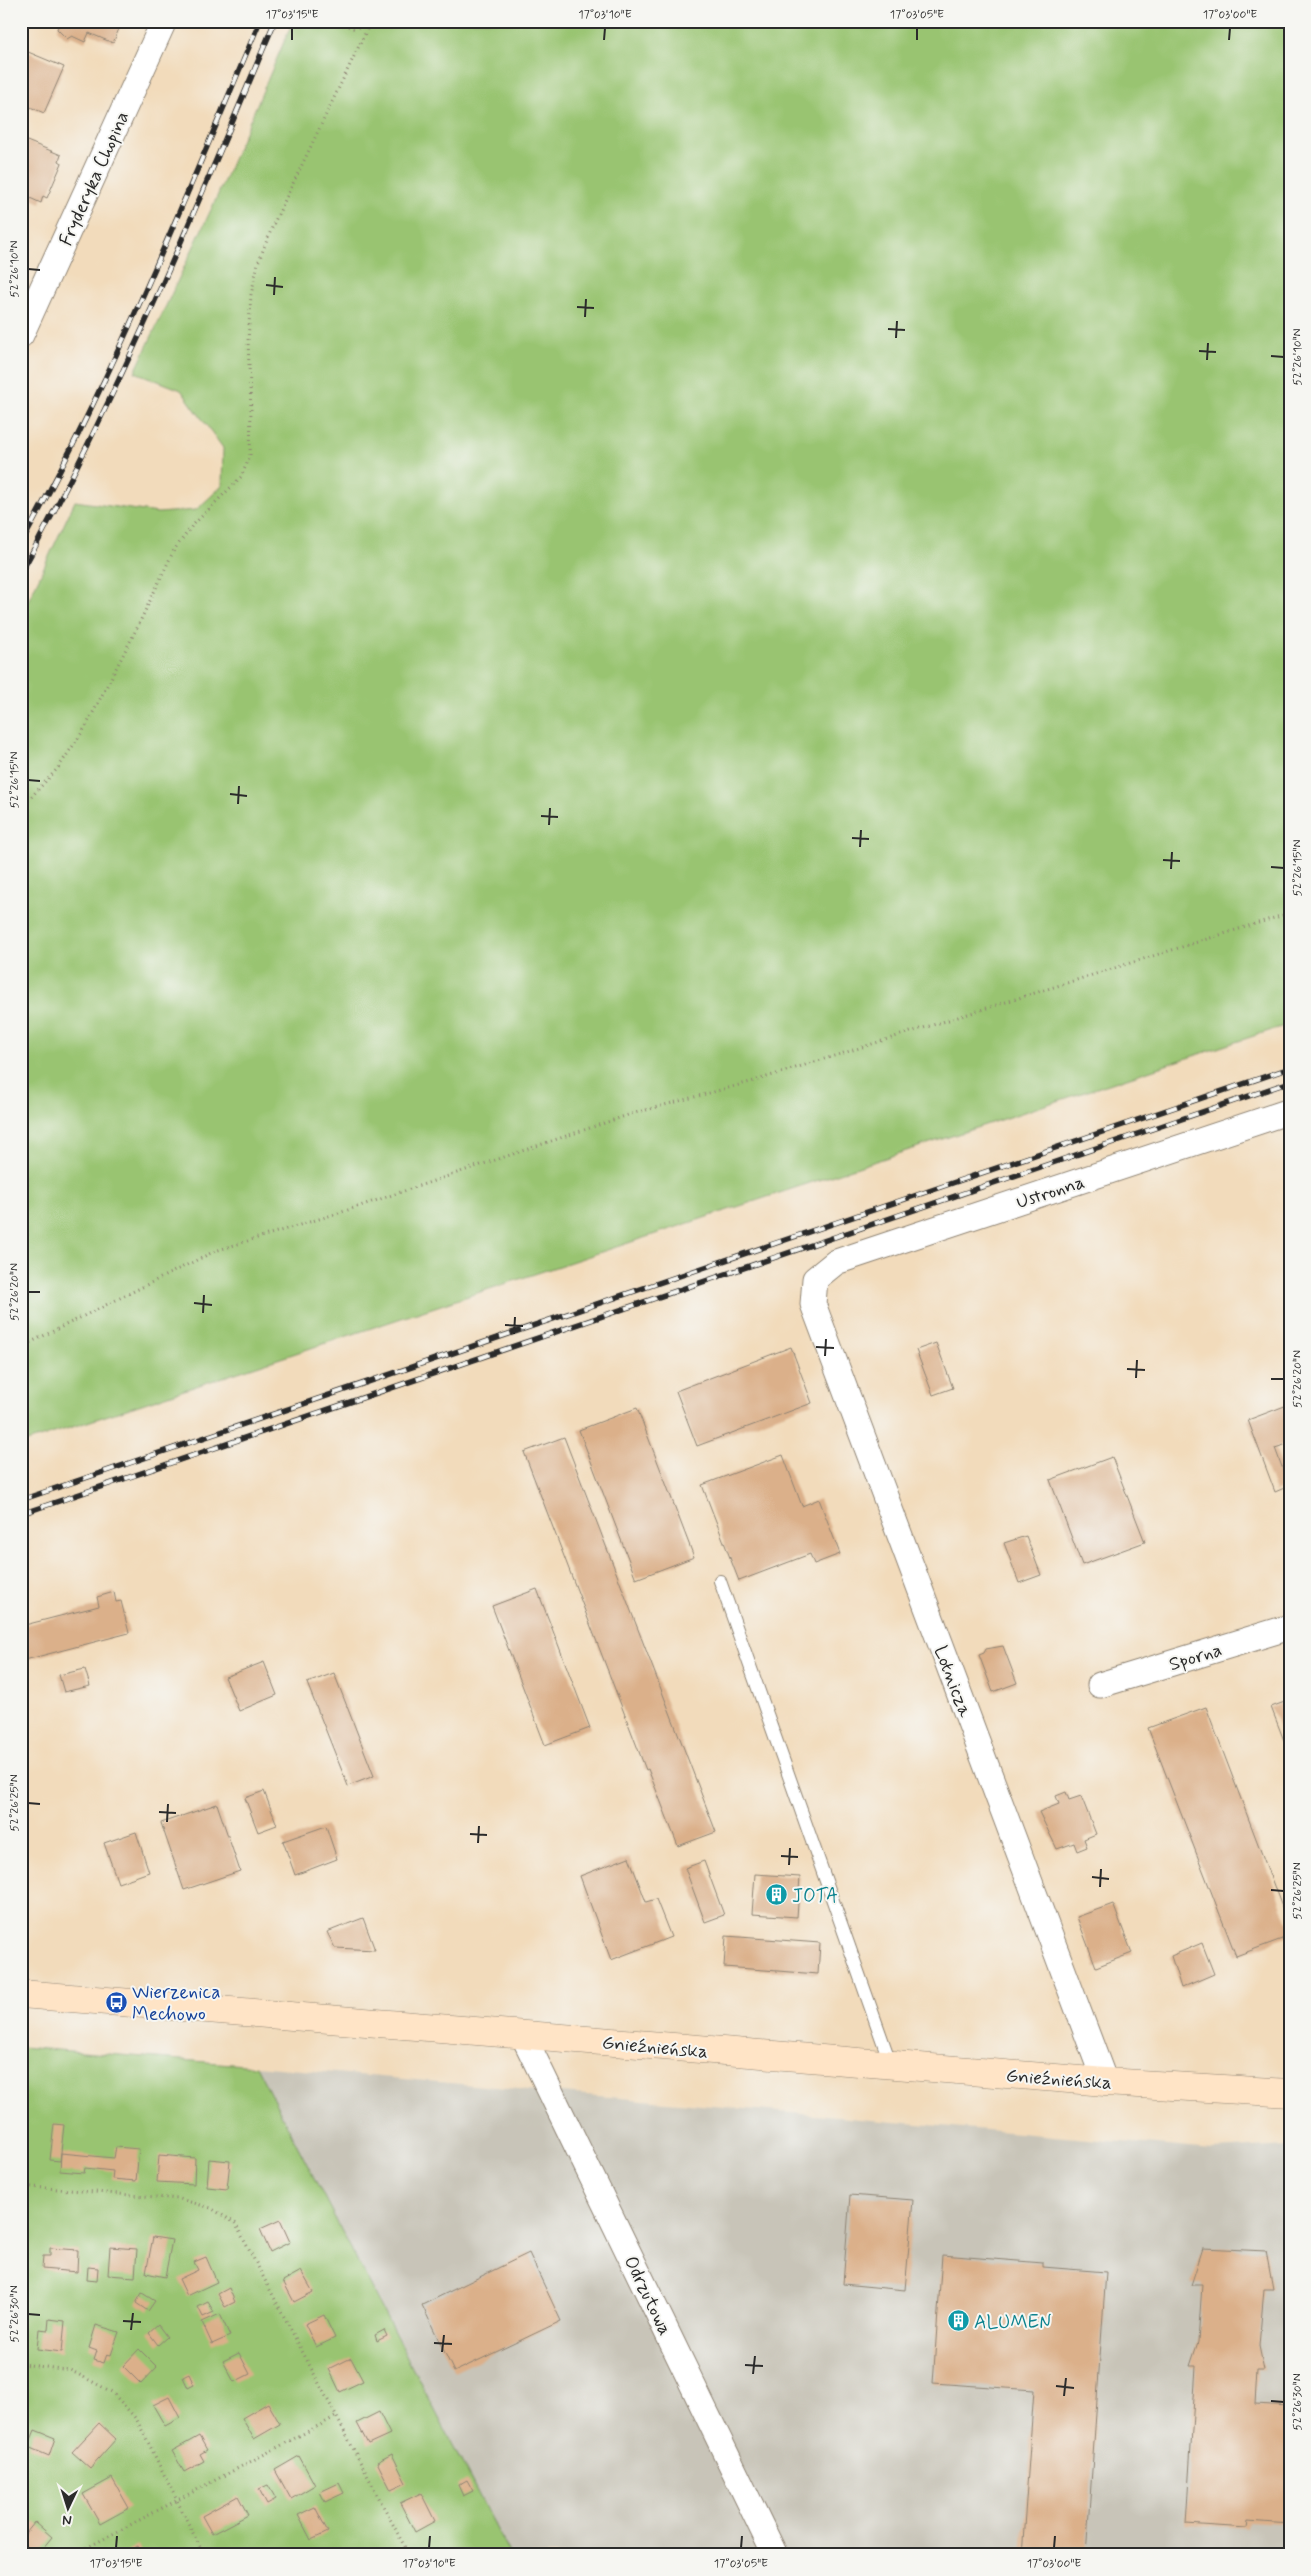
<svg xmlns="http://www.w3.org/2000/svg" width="1311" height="2576" font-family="Mynerve,sans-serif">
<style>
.industrial{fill:#c8c4b8}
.green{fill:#99c471;stroke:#62784e}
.building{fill:#dbb08a}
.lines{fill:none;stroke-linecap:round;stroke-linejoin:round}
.lane-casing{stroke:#8e8373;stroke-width:14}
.street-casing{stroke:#8e8373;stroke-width:27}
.secondary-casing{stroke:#8e8373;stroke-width:29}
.path{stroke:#8e8373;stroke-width:3;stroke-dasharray:1 4;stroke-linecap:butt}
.lane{stroke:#fff;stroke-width:12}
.street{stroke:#fff;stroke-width:25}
.secondary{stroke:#ffe4c6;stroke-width:28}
.rail-casing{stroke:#2b2b2b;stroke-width:5.5}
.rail{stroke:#f6f6f2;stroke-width:4;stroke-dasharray:11;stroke-linecap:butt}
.ticks{fill:none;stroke:#2b2b2b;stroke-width:2}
.labels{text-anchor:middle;stroke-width:4;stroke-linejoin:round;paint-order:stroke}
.street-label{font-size:19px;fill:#2b2b2b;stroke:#f6f6f2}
.culture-label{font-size:19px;fill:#0d838f;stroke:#f6f6f2;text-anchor:start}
.transit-label{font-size:19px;fill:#164399;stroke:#f6f6f2;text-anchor:start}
.neatline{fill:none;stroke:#2b2b2b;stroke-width:2}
.ticks-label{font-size:12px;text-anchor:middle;fill:#2b2b2b}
</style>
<rect width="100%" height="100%" fill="#f6f6f2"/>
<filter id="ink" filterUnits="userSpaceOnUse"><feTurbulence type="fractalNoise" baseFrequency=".02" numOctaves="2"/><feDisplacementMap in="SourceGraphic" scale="10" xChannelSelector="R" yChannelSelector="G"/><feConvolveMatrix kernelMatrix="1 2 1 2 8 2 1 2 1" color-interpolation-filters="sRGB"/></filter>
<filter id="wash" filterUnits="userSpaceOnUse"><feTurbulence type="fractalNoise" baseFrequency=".0096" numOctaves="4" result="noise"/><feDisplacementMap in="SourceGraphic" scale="20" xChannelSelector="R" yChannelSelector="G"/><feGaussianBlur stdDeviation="1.12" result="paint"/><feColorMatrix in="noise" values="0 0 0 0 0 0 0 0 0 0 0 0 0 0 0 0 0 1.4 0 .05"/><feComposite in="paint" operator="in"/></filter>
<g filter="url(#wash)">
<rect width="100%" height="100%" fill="#f2dbbb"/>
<path class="industrial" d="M256,2066L1213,2150L1290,2146V2555H509Z"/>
<g class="green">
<path d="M293,21H1290V1024L21,1444V616L75,501L158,513L196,510L222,486L223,448L181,390L135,372L216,199Z"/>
<path d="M21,2047L256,2066L510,2555H21Z"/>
</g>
<g id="blocks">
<g class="building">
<path d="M60,21H115L121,24L113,43L89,33L85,42L72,36L67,39L57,29Z"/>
<path d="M21,49L64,67L44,113L21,103Z"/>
<path d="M27,141L61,155L59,161L62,163L47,198L43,196L41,203L21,194V153Z"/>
<path d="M936,1343L953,1388L933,1395L916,1350Z"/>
<path d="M791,1347L812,1403L697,1446L676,1391Z"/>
<path d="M1290,1404V1443L1275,1448L1289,1486L1275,1492L1248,1420Z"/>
<path d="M637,1408L694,1557L636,1579L579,1430Z"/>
<path d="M564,1437L716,1832L678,1846L648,1769L646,1770L524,1452Z"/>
<path d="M783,1455L802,1506L819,1499L840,1554L814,1564L810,1554L739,1581L702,1485Z"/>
<path d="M1112,1457L1145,1542L1082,1565L1050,1480Z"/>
<path d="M1026,1536L1041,1575L1019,1583L1004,1543Z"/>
<path d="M537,1589L590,1728L545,1745L492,1606Z"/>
<path d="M114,1592L116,1602L121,1601L129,1633L21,1661V1626L99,1606L97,1597Z"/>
<path d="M1003,1646L1017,1683L993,1692L979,1655L984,1653L986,1649Z"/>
<path d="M264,1662L277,1695L239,1711L225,1677Z"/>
<path d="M85,1669L90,1686L64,1692L59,1675Z"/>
<path d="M334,1673L374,1776L348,1786L307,1683Z"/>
<path d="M1290,1700V1756L1271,1707Z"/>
<path d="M1206,1707L1290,1928V1936L1236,1956L1148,1728Z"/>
<path d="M264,1791L277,1825L258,1832L245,1798Z"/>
<path d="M1066,1792L1069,1800L1081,1796L1096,1834L1084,1839L1087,1847L1077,1851L1074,1843L1057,1849L1039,1812L1059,1804L1056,1796Z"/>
<path d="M217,1804L240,1871L184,1890L161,1823Z"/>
<path d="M326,1826L337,1859L295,1875L283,1841Z"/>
<path d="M136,1832L149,1872L118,1883L104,1843Z"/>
<path d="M629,1857L646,1902L656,1899L671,1937L611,1960L580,1876Z"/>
<path d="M704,1861L724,1915L705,1922L685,1868Z"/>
<path d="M755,1874L800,1877L797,1917L752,1914Z"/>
<path d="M1113,1904L1132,1953L1096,1967L1077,1917Z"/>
<path d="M363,1918L375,1950L335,1948L327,1932Z"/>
<path d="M726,1936L820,1943L818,1974L724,1967Z"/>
<path d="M1202,1943L1214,1974L1181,1988L1171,1956Z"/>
<path d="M54,2124L64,2125L60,2161L50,2160Z"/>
<path d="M116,2147L139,2149L136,2181L112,2179L113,2171L85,2168L84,2173L60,2171L61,2153L114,2158Z"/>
<path d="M159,2155L195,2158L194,2184L157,2182Z"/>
<path d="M209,2159L230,2161L227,2189L207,2187Z"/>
<path d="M850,2195L913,2200L905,2290L843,2284Z"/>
<path d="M280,2220L290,2242L270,2252L260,2229Z"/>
<path d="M153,2237L172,2240L165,2277L146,2273Z"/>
<path d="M110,2247L137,2249L135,2277L108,2275Z"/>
<path d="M50,2248L78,2250L77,2272L42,2269L43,2256H50Z"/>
<path d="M1203,2248L1266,2251L1273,2289H1264L1259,2346L1264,2370H1257L1255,2404L1290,2406V2524L1248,2521L1247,2528L1186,2524L1196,2366H1190L1198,2342L1202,2285H1191Z"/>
<path d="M529,2253L561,2321L454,2372L422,2305Z"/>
<path d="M942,2255L1043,2263V2267L1106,2272L1086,2555H1022L1034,2390L933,2383Z"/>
<path d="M206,2257L217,2282L187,2296L179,2279L198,2270L194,2262Z"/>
<path d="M88,2267L98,2268L97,2281L87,2280Z"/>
<path d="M301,2271L313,2292L294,2302L283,2281Z"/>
<path d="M229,2288L235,2302L225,2307L218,2294Z"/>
<path d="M142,2293L155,2301L148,2311L136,2303Z"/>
<path d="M208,2302L214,2312L203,2317L198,2307Z"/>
<path d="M220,2314L230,2336L212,2344L202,2322Z"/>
<path d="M324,2315L335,2338L316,2347L305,2324Z"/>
<path d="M49,2319L65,2321L62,2352L37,2349L39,2329L48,2330Z"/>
<path d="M96,2325L119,2332L111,2355L107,2354L104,2363L94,2360L97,2351L89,2348Z"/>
<path d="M158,2325L167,2337L158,2345L149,2333Z"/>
<path d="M384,2330L387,2336L377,2341L375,2335Z"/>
<path d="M139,2349L157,2367L141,2384L123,2366Z"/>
<path d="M239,2353L250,2374L234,2382L223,2361Z"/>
<path d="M351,2358L363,2381L340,2392L329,2369Z"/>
<path d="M189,2374L194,2385L188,2388L183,2377Z"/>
<path d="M169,2397L180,2418L165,2426L153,2405Z"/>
<path d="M268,2403L280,2424L254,2439L242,2418Z"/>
<path d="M379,2412L390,2434L368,2444L357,2423Z"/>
<path d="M99,2423L116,2439L90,2468L72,2452Z"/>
<path d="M35,2430L55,2438L49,2456L28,2447Z"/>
<path d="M199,2436L207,2450L200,2454L204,2461L184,2472L172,2451Z"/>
<path d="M392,2454L406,2483L391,2490L377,2462Z"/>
<path d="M299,2456L315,2485L291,2499L275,2470Z"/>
<path d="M112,2478L129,2508L100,2524L83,2494Z"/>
<path d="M467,2480L473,2491L463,2496L458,2485Z"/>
<path d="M339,2483L344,2493L325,2502L320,2492Z"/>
<path d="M268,2485L276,2499L267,2504L259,2489Z"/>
<path d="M421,2493L435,2521L415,2532L400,2503Z"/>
<path d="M238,2496L248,2515L212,2534L202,2516Z"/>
<path d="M315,2507L328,2532L311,2540L298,2515Z"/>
<path d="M35,2522L52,2537L37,2555L21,2542V2539Z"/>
<path d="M138,2546L142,2555H121Z"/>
</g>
</g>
</g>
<g filter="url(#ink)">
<use href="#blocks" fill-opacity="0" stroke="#8e8373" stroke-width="1"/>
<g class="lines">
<defs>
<path id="lane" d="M720,1581L891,2065"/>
<g id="street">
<path d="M21,335L164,21"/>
<path d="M1100,1685L1290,1627"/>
<path d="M523,2035L775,2555"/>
<path d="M1105,2082L813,1304L815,1279L836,1262L1290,1111"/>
</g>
<path id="secondary" d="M21,1994L1105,2082L1290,2093"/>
</defs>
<use href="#lane" class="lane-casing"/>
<use href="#street" class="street-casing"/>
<use href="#secondary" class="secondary-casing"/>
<g class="path">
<path d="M334,21L353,28L368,26"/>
<path d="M21,808L58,768L85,728L137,628L174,550L192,526L241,477L250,456L251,410L248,341L251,295L258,263L273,225L371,21"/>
<path d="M21,1347L215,1251L345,1211L631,1114L754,1081L1290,913"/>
<path d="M21,2186L180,2199L211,2208L235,2223L409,2555"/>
<path d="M21,2364L70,2370L112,2392L137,2420L204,2555"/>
<path d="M73,2555L337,2416"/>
</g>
<use href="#lane" class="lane"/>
<use href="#street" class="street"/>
<use href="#secondary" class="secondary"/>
<defs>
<g id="rail">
<path d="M21,544C114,376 185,198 260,21"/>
<path d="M21,573C119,395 196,208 275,21"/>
<path d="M21,1500L1290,1068"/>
<path d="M21,1514L1290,1082"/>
</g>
</defs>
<use href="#rail" class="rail-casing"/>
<use href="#rail" class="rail"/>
</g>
</g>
<path class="ticks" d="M292,40V28M604,40L605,28M917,40V28M1229,40L1230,28M28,269L40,270M266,285L283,287M274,295L275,277M577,307L594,308M585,317L586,299M888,329L905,330M896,338L897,321M1199,351L1216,352M1271,356L1284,357M1207,360L1208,343M28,780L40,781M230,794L247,796M238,804L239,786M541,816L558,817M549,825L550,808M852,838L869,839M860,847L861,830M1163,860L1180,861M1271,867L1284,868M1171,869L1172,852M28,1292H40M194,1303L212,1305M203,1313L204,1295M505,1325L523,1326M514,1334L515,1317M816,1347L834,1348M825,1356L826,1339M1127,1369L1145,1370M1136,1378L1137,1360M1271,1379H1284M28,1803L40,1804M159,1812L176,1813M167,1822L168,1804M470,1834L487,1835M478,1843L479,1826M781,1856L798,1857M789,1865L790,1848M1092,1877L1109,1879M1100,1887L1101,1869M1271,1890L1284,1891M28,2314L40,2315M123,2321L141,2322M131,2330L133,2313M434,2343L452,2344M442,2352L444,2335M745,2365L763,2366M753,2374L755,2356M1056,2386L1074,2388M1064,2396L1066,2378M1271,2401L1284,2402M116,2548L117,2536M429,2548L430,2536M741,2548L742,2536M1054,2548L1055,2536"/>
<defs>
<symbol id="building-disc" viewBox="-11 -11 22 22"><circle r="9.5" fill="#0f9aa8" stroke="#f6f6f2"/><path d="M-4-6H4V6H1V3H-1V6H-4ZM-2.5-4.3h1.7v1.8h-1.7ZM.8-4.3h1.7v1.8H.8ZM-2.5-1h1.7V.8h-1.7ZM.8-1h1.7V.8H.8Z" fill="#fff"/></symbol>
<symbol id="bus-disc" viewBox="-11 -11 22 22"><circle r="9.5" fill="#1a4fb4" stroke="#f6f6f2"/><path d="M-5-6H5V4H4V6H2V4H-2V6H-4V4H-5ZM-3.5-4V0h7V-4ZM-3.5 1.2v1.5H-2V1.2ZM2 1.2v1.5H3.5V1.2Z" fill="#fff"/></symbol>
</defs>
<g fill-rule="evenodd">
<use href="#building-disc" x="764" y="1882" width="25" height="25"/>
<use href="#bus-disc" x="104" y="1990" width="25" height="25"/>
<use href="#building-disc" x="946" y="2308" width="25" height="25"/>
</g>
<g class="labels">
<g class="street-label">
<text transform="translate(93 178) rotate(-66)" y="7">Fryderyka Chopina</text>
<text transform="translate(1050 1191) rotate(-18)" y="7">Ustronna</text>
<text transform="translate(1195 1656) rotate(-17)" y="7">Sporna</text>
<text transform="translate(954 1681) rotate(69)" y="7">Lotnicza</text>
<text transform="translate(655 2046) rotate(5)" y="7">Gnieźnieńska</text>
<text transform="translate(1059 2078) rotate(4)" y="7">Gnieźnieńska</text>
<text transform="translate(649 2295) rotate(64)" y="7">Odrzutowa</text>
</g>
<g class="culture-label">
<text x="792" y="1902">JOTA</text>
<text x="974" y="2328">ALUMEN</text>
</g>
<g class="transit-label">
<text x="132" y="1998">Wierzenica<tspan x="132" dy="22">Mechowo</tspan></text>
</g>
</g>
<rect width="1311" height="2576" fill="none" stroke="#f6f6f2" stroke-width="55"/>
<g transform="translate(68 2508) rotate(184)" stroke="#f6f6f2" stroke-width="4" paint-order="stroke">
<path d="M0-4L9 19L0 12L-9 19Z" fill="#2b2b2b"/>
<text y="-8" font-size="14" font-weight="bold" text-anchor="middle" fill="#2b2b2b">N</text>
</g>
<rect x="28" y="28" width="1256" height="2520" class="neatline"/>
<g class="ticks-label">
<text x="292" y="18">17°03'15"E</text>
<text x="605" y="18">17°03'10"E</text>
<text x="917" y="18">17°03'05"E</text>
<text x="1230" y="18">17°03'00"E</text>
<text transform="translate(14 269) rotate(-90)" y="4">52°26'10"N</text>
<text transform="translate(1297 357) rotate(-90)" y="4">52°26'10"N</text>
<text transform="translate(14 780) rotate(-90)" y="4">52°26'15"N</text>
<text transform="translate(1297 868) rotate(-90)" y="4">52°26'15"N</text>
<text transform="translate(14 1292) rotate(-90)" y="4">52°26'20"N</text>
<text transform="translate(1297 1379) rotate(-90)" y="4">52°26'20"N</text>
<text transform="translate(14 1803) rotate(-90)" y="4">52°26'25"N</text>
<text transform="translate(1297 1891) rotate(-90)" y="4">52°26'25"N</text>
<text transform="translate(14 2314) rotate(-90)" y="4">52°26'30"N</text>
<text transform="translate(1297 2402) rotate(-90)" y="4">52°26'30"N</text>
<text x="116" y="2567">17°03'15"E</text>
<text x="429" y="2567">17°03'10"E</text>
<text x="741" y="2567">17°03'05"E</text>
<text x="1054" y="2567">17°03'00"E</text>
</g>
</svg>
